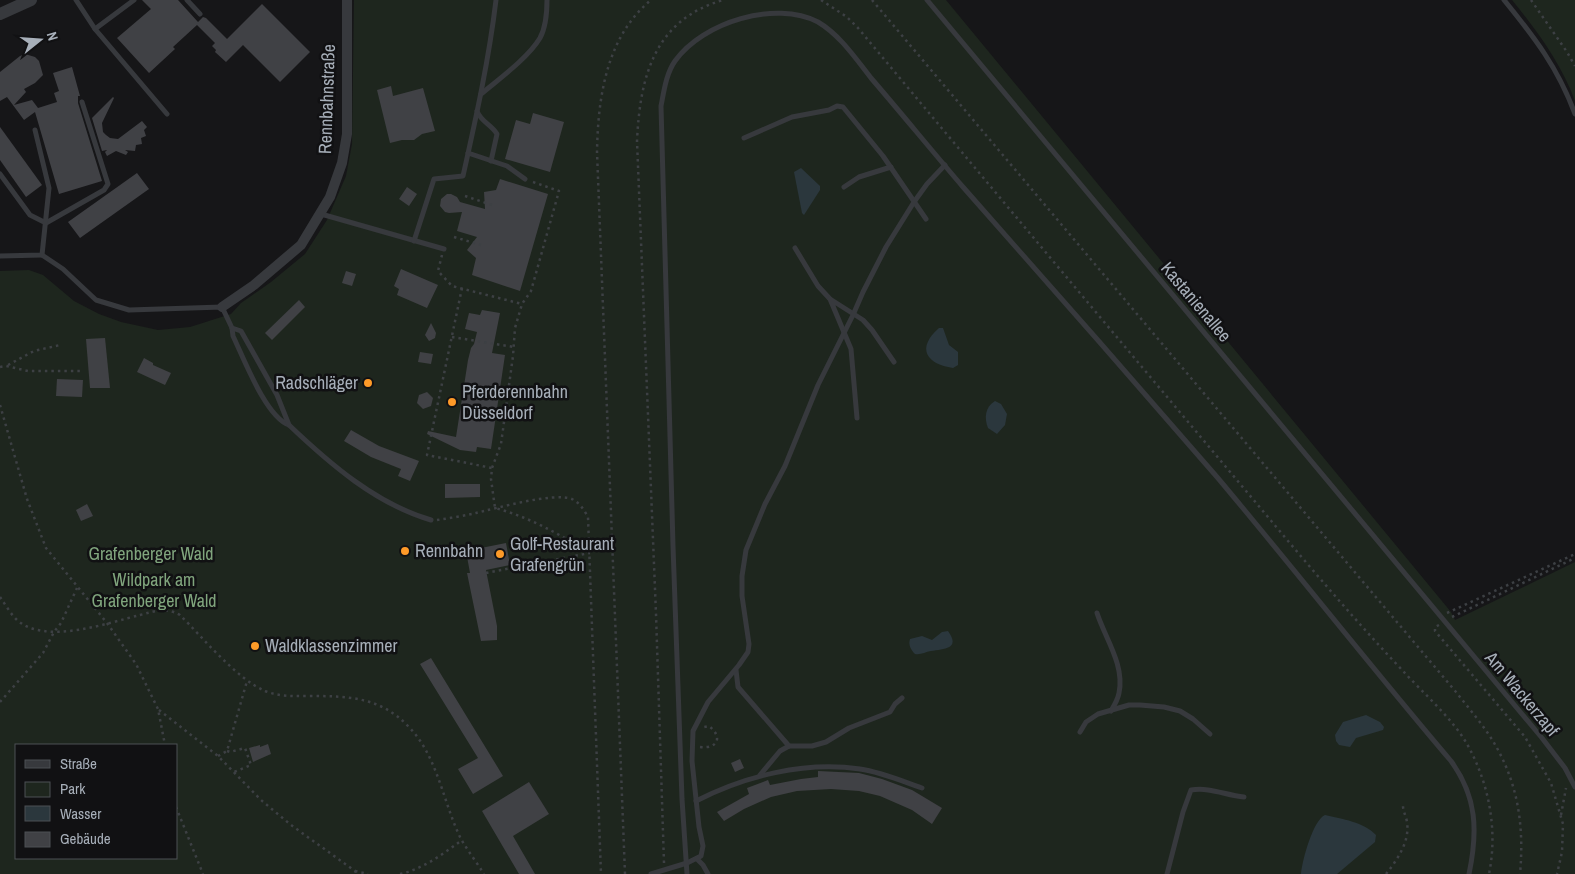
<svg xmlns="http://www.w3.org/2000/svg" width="1575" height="874" font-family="'Archivo Narrow',sans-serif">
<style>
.green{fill:#1e261e;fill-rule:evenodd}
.water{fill:#2b373d}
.building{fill:#404145}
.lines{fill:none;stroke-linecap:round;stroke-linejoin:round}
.path{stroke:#3d4044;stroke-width:2.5;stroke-dasharray:2.5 4;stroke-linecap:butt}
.service{stroke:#37393d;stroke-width:5}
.minor{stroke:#37393d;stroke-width:10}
.tertiary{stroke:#37393d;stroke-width:12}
.poi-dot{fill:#fe9a28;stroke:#111113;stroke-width:2}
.labels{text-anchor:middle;stroke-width:5;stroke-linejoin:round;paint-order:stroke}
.street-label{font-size:18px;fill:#a7afb9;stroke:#111113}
.poi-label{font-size:18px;fill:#a7afb9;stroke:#111113;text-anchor:start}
.park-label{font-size:18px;fill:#80a57d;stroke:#111113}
</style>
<rect width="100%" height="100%" fill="#161618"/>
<g class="green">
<path d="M354,0H946L1451,612L1455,620L1575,562V874H0V271L29,270L43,275L74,301L99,314L121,322L158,330L190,327L231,314L241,303L271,282L305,254L327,220L346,176L352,144ZM16,745H176V858H16Z"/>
<path d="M1512,0H1575V101C1561,63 1537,31 1512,0Z"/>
</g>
<g class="water">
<path d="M801,168L820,186V190L804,215L802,213L794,172Z"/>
<path d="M939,328H943L949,345L958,352V365L953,368C926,364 916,348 939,328Z"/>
<path d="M995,401L1001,404L1007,414L1005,425L997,434L988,428C984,418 985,407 995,401Z"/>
<path d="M948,631C961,649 944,649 931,651C925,652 921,655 915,654C911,650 908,645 910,639L922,636L932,640L942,632Z"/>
<path d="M1366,715L1380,722L1384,727L1383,730L1356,738L1350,747L1339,745L1336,741L1335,735L1343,722Z"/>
<path d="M1325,815C1342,819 1364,822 1376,835L1375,842L1337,874H1301C1302,861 1313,820 1325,815Z"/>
</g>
<g class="building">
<path d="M142,0H178L198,22L203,17L206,18L227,39L262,4L310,52L280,82L243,45L226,62L215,52L216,50L212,46L215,43L197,25L173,47L175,49L149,73L117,38L151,9Z"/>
<path d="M25,54L35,57L39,61L43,75L35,83L24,89L26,92L14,105L32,100L38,108L57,102L54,93L59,91L53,73L72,67L80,96H78V103L102,181L59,194L35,112L24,120L7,97L0,101V72L20,56Z"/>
<path d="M391,86L393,96L423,88L435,131L422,134L414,140H402L390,143L377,90Z"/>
<path d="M113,97L114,98L102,123L103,132L106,135L110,138L118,139L142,121L147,127L144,130L146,136L141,138L142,144L136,145L135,151L125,150L128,152L126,155L116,151L107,156L105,152L107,150L102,151L92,118Z"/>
<path d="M533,113L564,122L550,172L505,159L516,120L530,124Z"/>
<path d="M0,127L42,185L26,197L0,160Z"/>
<path d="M137,173L149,189L80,238L68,222Z"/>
<path d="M500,179L548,194L520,291L472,275L476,258L467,250L477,237L457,231L462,212L449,213L445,212L440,206L441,199L447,194H451L457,197L460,202L485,209L484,192L496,190Z"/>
<path d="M407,187L417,194L409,206L399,199Z"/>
<path d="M401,269L438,285L427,308L397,295L399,289L394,286Z"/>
<path d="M346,271L356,274L352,286L342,283Z"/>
<path d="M299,300L305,307L272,340L265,333Z"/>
<path d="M482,310L500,313L492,353L505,355L491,449L477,447L476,452L460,450L427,434L428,431L456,437L468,360L471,348L474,344L477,332L465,329L469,313L480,315Z"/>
<path d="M431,323L436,333L435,338L429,341L425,335Z"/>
<path d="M105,338L110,388H90L86,339Z"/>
<path d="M420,352L433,354L431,364L418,362Z"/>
<path d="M144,358L153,363V365L171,373L165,385L137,372Z"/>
<path d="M57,379L83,380L82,397L56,396Z"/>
<path d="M427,392L433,398L431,406L423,409L417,403L419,395Z"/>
<path d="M351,430L379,446L419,461L410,481L398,476L401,469L371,457L344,441Z"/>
<path d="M445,484H480V497L445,498Z"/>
<path d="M87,504L93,516L81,521L76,510Z"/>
<path d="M506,543L510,565L486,570L497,626V640L481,641L467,573H470L466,551Z"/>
<path d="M431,658L503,776L473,794L458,769L478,758L420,664Z"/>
<path d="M268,744L271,754L253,762L249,748L260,745V747Z"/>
<path d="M740,759L744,768L735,772L731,763Z"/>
<path d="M818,771L859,773L882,779L912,790L942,808L932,824L912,810L880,796L859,791L831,789L797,791L771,797L744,809L724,821L717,812L749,794L747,788L763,782L768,780L770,785L801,779L818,777Z"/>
<path d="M529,782L549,814L513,836L535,874H519L482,811Z"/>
</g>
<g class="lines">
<g class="path">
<path d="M821,0L847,17L858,28C1005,204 1152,379 1299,554C1333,594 1367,633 1403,671C1423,693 1452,718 1467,744C1489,783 1498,830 1489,874"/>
<path d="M872,0L1456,692C1470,710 1486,728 1497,748C1519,788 1524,829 1520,874"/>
<path d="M1531,0L1567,52L1575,66"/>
<path d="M533,182L559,191L531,291L522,304L515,328L513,356L501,444L492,468L491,479L495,508C529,517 559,534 590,553"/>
<path d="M465,196L492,205"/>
<path d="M454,237L481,245"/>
<path d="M442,255L438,271L452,286L522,304"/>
<path d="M462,288L427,455L492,468"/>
<path d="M452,337L514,347"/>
<path d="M8,365L34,351L60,345"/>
<path d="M0,367L6,366L28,371H83"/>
<path d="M0,405L27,499L46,548L107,623L136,664L158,709L165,745"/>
<path d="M437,520C450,518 464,516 476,513C497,508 554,492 572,499C580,503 584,510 588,517L601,874"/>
<path d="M486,573L590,553"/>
<path d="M0,597C5,604 10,613 16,619C44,646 107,623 140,615C155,611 166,607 180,615C203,638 237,679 265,691C280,697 294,696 310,696C348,696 380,697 408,726C438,756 443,803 461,839C468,851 477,863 484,874"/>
<path d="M1447,613L1575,554"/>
<path d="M1452,617L1575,558"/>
<path d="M1439,625L1435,627V631L1525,737L1551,783L1563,824L1562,852L1557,874"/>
<path d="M0,702L43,653L54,632L61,623L77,588"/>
<path d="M159,710L218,756L261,800L291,825L355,871L357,874"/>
<path d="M700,747C718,749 723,737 709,726L704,727"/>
<path d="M227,751L230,752L245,748L251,765L234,772"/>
<path d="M218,756L227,751L247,681"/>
<path d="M176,807L203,874"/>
<path d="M1561,815L1566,788"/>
<path d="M664,863L656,614L637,141C640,77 654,20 723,0"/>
<path d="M355,871L368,874"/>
<path d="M400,874C423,869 443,854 462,840"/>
<path d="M625,874L597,152C598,98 606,37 651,0"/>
<path d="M1386,874C1398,859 1410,841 1407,822C1406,816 1403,811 1403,806"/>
</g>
<g class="service">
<path d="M76,0L95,29L167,114"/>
<path d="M187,0L200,14"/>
<path d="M927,0L1542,738L1565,768L1575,787"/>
<path d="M1504,0C1535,38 1558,68 1575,114"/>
<path d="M95,29L134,0"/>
<path d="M481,94C499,79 528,58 540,38C546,27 547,12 547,0"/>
<path d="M477,111C481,122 491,124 497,134L491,161"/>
<path d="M744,138L792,117L829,110L837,106L843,107L883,156L926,219"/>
<path d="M468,153L507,166L525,179"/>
<path d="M0,174L30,215L46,223L104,190L108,184L82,102"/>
<path d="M844,187L859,177L891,167"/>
<path d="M321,214L444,249"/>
<path d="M414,241L434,179L463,176C476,118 489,59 496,0"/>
<path d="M795,248L818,286L830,299"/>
<path d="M42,255L63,269L96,300L129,310L222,307L232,328L233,336C244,359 266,417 289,425C330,464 376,504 431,520"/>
<path d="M0,256L42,255L49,188L35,130"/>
<path d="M232,328L241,331L277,395L289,425"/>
<path d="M857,418L851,349L830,299L863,320L872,330L894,362"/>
<path d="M1097,613C1105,638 1125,665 1119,693C1118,699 1114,706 1111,711"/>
<path d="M736,670L738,687L789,746"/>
<path d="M1080,732L1086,722L1098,714L1129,705H1140L1164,707L1180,711L1193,719L1210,734"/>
<path d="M760,775L780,751L789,746H812L826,742L849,728L890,712L895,704L902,698"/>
<path d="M696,801C745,776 804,761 860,769C881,772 902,781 922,788"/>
<path d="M697,859L703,865L708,874"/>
<path d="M651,874L687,863L701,856L703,846L699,827L692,761L693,731L708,702L739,665L748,652L749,644L742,596V576L746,550L765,504L785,466L818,385L853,315L863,292L886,247L914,202L927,184L945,165"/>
<path d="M687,874L682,799L673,546L661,106C664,91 666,74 675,61C703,22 775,0 818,22C840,35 856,59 871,78C902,114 932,151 963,187C1048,283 1133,380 1217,477C1296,571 1371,667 1451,761C1477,797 1478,831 1469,874"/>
<path d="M1167,874L1183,812L1191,790C1210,787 1225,795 1244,797"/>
</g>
<path class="minor" d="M222,307L254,285L301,245L330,197L342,163L347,134V0"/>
<path class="tertiary" d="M0,14L31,0"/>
</g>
<g class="poi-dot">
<circle cx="368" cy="383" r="5"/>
<circle cx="452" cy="402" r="5"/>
<circle cx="405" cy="551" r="5"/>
<circle cx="500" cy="554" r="5"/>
<circle cx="255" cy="646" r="5"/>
</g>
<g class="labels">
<g class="street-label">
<text transform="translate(327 99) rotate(-88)" y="6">Rennbahnstraße</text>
<text transform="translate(1196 302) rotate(50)" y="6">Kastanienallee</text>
<text transform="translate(1522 694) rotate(50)" y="6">Am Wackerzapf</text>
</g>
<g class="poi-label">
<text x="358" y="389" text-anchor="end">Radschläger</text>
<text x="462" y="398">Pferderennbahn<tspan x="462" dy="21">Düsseldorf</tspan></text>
<text x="510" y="550">Golf-Restaurant<tspan x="510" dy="21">Grafengrün</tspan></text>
<text x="415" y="557">Rennbahn</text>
<text x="265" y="652">Waldklassenzimmer</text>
</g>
<g class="park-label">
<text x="151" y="560">Grafenberger Wald</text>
<text x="154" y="586">Wildpark am<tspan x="154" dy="21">Grafenberger Wald</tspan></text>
</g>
</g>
<rect x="15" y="744" width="162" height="115" fill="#111113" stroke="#4d5055"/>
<rect x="25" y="760" width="25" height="8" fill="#37393d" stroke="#4d5055"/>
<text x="60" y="769" font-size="15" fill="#a7afb9">Straße</text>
<rect x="25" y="782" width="25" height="15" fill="#1e261e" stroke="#4d5055"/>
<text x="60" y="794" font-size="15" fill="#a7afb9">Park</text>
<rect x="25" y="806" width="25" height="15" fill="#2b373d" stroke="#4d5055"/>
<text x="60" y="819" font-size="15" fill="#a7afb9">Wasser</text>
<rect x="25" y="832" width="25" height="15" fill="#404145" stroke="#4d5055"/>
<text x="60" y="844" font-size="15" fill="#a7afb9">Gebäude</text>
<g transform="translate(40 40) rotate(73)" stroke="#111113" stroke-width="4" paint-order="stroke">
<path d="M0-4L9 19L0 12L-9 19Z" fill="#a7afb9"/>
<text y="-8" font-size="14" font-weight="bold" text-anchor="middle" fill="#a7afb9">N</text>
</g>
</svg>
